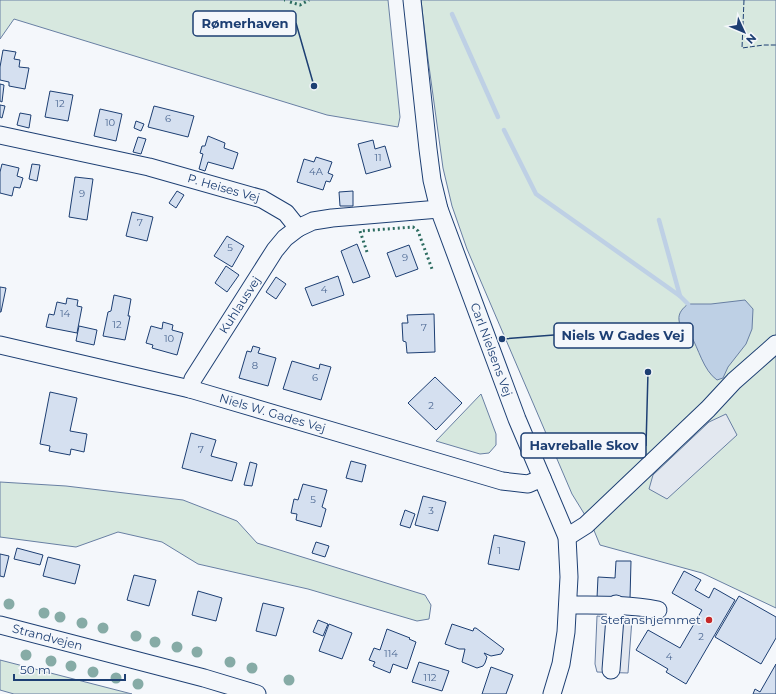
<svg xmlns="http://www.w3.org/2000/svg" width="776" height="694" font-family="Montserrat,sans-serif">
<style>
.green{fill:#d7e8df;stroke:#687fa3}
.parking{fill:#e3e8f0;stroke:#687fa3}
.water{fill:#bed0e5;stroke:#687fa3}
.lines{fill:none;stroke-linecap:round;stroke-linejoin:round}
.stream{stroke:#bed0e5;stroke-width:4.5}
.building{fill:#d5e0f0;stroke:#1d3f73}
.minor-casing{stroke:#1d3f73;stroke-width:19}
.minor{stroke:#f4f7fb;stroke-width:17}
.hedge{stroke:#2c6c60;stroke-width:3;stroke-dasharray:2 3;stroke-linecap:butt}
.fence{stroke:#1d3f73;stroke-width:1;stroke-dasharray:5 2;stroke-linecap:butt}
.tree{fill:#86aba6}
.poi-dot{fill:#c62828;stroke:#f4f7fb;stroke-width:1.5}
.labels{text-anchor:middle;stroke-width:3;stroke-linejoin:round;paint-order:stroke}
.number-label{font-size:10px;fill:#4b6792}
.street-label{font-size:12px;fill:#1d3f73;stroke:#f4f7fb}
.poi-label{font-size:12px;fill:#1d3f73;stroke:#f4f7fb;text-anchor:end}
.leader{fill:none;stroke:#1d3f73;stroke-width:1.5}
.callout-dot{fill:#1d3f73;stroke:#f4f7fb;stroke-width:1.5}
.callout{fill:#f4f7fb;stroke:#1d3f73;stroke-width:1.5}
.callout-label{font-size:13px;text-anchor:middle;font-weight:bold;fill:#1d3f73}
</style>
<rect width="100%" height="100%" fill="#f4f7fb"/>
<g class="green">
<path d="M0,0H388L400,117L398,127L327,115L14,19L0,39Z"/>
<path d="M421,0H776V608L702,573L600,545L593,528L572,494L467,249L452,206L443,168L428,59Z"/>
<path d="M481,394L496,434V445L489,453L480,454L436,441Z"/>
<path d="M0,482L66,486L183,500L237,521L257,543L425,595L431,605L429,619L417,621L308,589L198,564L162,542L118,532L76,547L0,537Z"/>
<path d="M0,660L132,694H14L0,690Z"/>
</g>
<g class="parking">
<path d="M726,414L737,435L667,499L649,489L653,475L709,422Z"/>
<path d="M597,616L632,619L628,673L597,672L595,664Z"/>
</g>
<path class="water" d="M745,300L753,309L752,329L746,344L728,367L723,378L717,380C703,370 699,349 690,334C687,329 679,327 679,320C678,313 683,308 688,304H711Z"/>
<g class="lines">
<g class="stream">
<path d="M452,14L498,117"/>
<path d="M504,130L536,194L680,296L688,304"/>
<path d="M659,220L680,296"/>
</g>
</g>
<g class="building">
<path d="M3,50L16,52L14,59L20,60L19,67L29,68L25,89L9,86V82L0,80V67Z"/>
<path d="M0,84L4,85L2,102L0,101Z"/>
<path d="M50,91L73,95L68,121L45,117Z"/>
<path d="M0,105L5,106L2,118L0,117Z"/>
<path d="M154,106L194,116L188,137L148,127Z"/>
<path d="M100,109L122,114L116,141L94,136Z"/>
<path d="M20,113L31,115L29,128L17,125Z"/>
<path d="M136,121L144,124L141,131L134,128Z"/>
<path d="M208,136L225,143L224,148L238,153L233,169L208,162L205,171L199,169L203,154L200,153L202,146H205Z"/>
<path d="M138,137L146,139L141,154L133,152Z"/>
<path d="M373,140L375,149L385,146L391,167L366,174L358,144Z"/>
<path d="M316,157L332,162L328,173L333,175L330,182L326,181L323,190L297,182L304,159L314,162Z"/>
<path d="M2,164L19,168L17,176L23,178L20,188L14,187L12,196L0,193V172Z"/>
<path d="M32,164L40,165L37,181L29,179Z"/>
<path d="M75,177L93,179L87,220L69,217Z"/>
<path d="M177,191L184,195L176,208L169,203Z"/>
<path d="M353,191V206H340L339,192Z"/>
<path d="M132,212L153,217L147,241L126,236Z"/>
<path d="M227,236L244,246L232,267L214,256Z"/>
<path d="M357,244L370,277L353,283L341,251Z"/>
<path d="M409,245L418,269L396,277L387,253Z"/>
<path d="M226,266L239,275L227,292L215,283Z"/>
<path d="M338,276L344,295L312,306L305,288Z"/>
<path d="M276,277L286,284L276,299L266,292Z"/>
<path d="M0,287L6,288L1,312H0Z"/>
<path d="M114,295L131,299L128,316H130L125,340L103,336L108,312L111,311Z"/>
<path d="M67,298L78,300L77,306L82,307L77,333L46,327L49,314L54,315L57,302L66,304Z"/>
<path d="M434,314L435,352L407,353L406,342L403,341L402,323H408L407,315Z"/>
<path d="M163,322L173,325L172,330L183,333L177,355L152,348L153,345L146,343L151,326L162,329Z"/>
<path d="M79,326L97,330L94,345L76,341Z"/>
<path d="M253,346L260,348L258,353L276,358L268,386L239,378L247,351L251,352Z"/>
<path d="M292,361L319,369L320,364L331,367L321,400L283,389Z"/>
<path d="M435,377L462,403L436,430L408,403Z"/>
<path d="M50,392L77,398L70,431L87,434L84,452L71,449L70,455L49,451L50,446L40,444Z"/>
<path d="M191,433L216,440L211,456L237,463L232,481L182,468Z"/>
<path d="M351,461L366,465L362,482L346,478Z"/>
<path d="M250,462L257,464L252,486L244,485Z"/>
<path d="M303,484L327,490L322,507L326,509L321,527L296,520L297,514L291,513L294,499L298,500Z"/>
<path d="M423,496L446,502L438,531L415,525Z"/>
<path d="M405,510L415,514L410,528L400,525Z"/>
<path d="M494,535L525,542L519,570L488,564Z"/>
<path d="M316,542L329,546L325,557L312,553Z"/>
<path d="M17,548L43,555L40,565L14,559Z"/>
<path d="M0,554L9,556L4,577L0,576Z"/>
<path d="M48,557L80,565L75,584L43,576Z"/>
<path d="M616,561H631L630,599L597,598L598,577L615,578Z"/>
<path d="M684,571L701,580L695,590L709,598L714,588L735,600L686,684L666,672L668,669L636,650L648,630L680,648L702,610L672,593Z"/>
<path d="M134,575L156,580L149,606L127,600Z"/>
<path d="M198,591L222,598L216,621L192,615Z"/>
<path d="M739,596L776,617V638L761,664L715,637Z"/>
<path d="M263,603L284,608L276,636L256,631Z"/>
<path d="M318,620L328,624L323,636L313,632Z"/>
<path d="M329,624L352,633L342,659L319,651Z"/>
<path d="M452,624L473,631L474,628H476L504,649L501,654L491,656L484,653L487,657L485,663L483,666L477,668L462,662L465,649H459L445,644Z"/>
<path d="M387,629L410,638L409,639L416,642L407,669L393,664L390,673L373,666L375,662L369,660L374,648L380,650Z"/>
<path d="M419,662L449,671L442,691L412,682Z"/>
<path d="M776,664V694H753L755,689L760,692Z"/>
<path d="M491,667L513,675L506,694H482Z"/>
</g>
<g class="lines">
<defs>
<g id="minor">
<path id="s1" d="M412,0L428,149L432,180L439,209L517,419L567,537L569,577L566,632L561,664L552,694"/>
<path id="s2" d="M0,135L149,167L262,199L286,213L298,228L313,221L332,218L439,209"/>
<path id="s3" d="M0,345L190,389L502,481L528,484L542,478"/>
<path id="s4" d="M190,389L193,379L275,250L285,238L298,228"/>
<path d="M567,537L586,525L708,409L734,381L776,344"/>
<path d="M568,605C599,605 628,604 658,610"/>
<path id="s5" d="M0,625L204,678L257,694"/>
<path d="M611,670L616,604"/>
</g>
</defs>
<use href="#minor" class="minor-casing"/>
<use href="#minor" class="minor"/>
<g class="hedge">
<path d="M284,0H285"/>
<path d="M290,2L300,5L309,0"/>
<path d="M367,252L360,231L413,227L418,231L432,269"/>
</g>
<path class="fence" d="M744,0L742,48L764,45H776"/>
</g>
<g class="tree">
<circle cx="9" cy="604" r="5.5"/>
<circle cx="44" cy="613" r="5.5"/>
<circle cx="60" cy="617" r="5.5"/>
<circle cx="82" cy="623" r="5.5"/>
<circle cx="103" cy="628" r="5.5"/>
<circle cx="136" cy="636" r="5.5"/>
<circle cx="155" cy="642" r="5.5"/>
<circle cx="177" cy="647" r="5.5"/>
<circle cx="197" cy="652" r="5.5"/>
<circle cx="26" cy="655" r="5.5"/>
<circle cx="51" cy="661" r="5.5"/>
<circle cx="230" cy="662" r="5.5"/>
<circle cx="71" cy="666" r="5.5"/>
<circle cx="252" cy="668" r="5.5"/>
<circle cx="93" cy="672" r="5.5"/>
<circle cx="116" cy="678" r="5.5"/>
<circle cx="289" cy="680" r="5.5"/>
<circle cx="138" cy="684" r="5.5"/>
</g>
<circle class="poi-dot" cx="709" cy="620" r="4"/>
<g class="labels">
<g class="number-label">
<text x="60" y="107">12</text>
<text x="168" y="122">6</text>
<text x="110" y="126">10</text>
<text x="378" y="161">11</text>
<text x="316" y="175">4A</text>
<text x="82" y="197">9</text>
<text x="140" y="226">7</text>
<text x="230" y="251">5</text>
<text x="405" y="261">9</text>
<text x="324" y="293">4</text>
<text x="65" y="317">14</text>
<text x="117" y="328">12</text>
<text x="424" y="331">7</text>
<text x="169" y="342">10</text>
<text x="255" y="369">8</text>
<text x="315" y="381">6</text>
<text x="431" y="409">2</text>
<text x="201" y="453">7</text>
<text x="313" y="503">5</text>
<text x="431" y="514">3</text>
<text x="499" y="554">1</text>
<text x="701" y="640">2</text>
<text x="391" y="657">114</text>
<text x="669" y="660">4</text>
<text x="430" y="681">112</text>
</g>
<g class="street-label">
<text dy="4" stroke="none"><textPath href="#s2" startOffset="230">P. Heises Vej</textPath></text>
<text dy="4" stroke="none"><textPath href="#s4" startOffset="98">Kuhlausvej</textPath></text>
<text dy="4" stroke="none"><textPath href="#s1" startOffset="361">Carl Nielsens Vej</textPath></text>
<text dy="4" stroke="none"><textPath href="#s3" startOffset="281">Niels W. Gades Vej</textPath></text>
<text dy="4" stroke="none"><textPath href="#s5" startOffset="49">Strandvejen</textPath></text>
</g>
<g class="poi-label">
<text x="701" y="624">Stefanshjemmet</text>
</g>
</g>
<path class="leader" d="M314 86L296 23M502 339L554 335M648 372L646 446"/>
<g class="callout-dot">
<circle cx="314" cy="86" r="4"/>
<circle cx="502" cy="339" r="4"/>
<circle cx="648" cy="372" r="4"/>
</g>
<g class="callout">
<rect x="193" y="11" width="103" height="25" rx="4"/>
<rect x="554" y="323" width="139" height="25" rx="4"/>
<rect x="521" y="433" width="125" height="25" rx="4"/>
</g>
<g class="callout-label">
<text x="245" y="28">Rømerhaven</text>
<text x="623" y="340">Niels W Gades Vej</text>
<text x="584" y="450">Havreballe Skov</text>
</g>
<g transform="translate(744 32) rotate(134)" stroke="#f4f7fb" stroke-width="3" paint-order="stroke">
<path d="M0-3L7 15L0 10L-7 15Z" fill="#1d3f73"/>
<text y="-6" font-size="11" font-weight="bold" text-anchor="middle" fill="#1d3f73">N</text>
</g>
<path d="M14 674v6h111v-6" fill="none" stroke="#1d3f73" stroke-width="2"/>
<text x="20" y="674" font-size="12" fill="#1d3f73" stroke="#f4f7fb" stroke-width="3" paint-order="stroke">50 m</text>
</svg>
